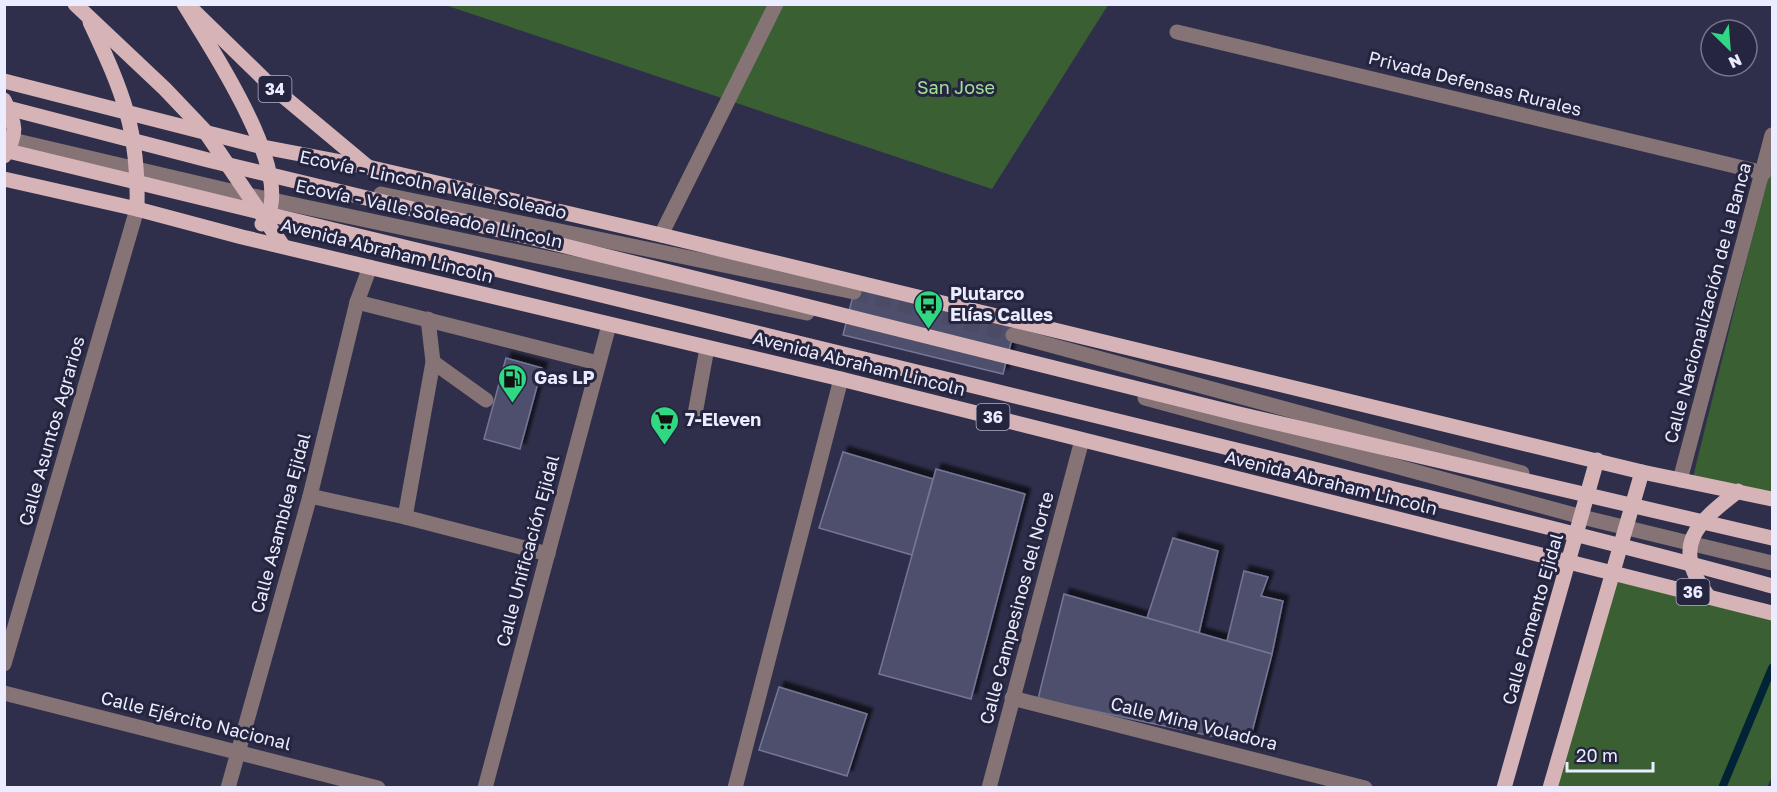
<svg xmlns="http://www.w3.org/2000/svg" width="1777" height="792" font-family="'Golos Text',sans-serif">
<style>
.green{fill:#395f33}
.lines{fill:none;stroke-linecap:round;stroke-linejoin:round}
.stream{stroke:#002336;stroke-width:8}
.building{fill:#4e4f6d;stroke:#747696;stroke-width:1.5;filter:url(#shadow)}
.minor-tunnel{stroke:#4b4b66;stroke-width:15;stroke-dasharray:15 8;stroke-linecap:butt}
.minor{stroke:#857375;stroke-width:15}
.major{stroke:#d6b3b7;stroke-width:15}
.major-bridge{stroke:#d6b3b7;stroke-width:15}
.labels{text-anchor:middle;stroke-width:6;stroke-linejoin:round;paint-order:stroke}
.shield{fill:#252540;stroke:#b0b0c6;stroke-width:1.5}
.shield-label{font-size:16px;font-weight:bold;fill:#ebecff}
.street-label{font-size:18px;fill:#ebecff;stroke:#252540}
.park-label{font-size:18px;fill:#a1e196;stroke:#252540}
.poi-label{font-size:18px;font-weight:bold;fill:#ebecff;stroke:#252540;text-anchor:start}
</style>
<defs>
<filter id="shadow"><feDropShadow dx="5.5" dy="-5.5" stdDeviation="1.5" flood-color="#0009"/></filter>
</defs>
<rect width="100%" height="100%" fill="#2f2f4b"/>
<g class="green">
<path d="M445,5H1108L992,189Z"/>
<path d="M1772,157V495L1693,477Z"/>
<path d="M1614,573L1772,614V777L1767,787L1550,788Z"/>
</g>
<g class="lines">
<path class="stream" d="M1722,788L1772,668"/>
</g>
<g class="building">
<path d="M856,284L1016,323L1003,374L843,335Z"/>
<path d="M506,358L542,368L520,449L484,439Z"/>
<path d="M843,452L933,479L912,555L819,528Z"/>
<path d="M936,469L1025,494L971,699L879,674Z"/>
<path d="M1173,538L1218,551L1199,633L1147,618Z"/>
<path d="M1244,571L1268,577L1261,596L1283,601L1272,654L1227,641Z"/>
<path d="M1064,594L1272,654L1249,744L1038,699Z"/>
<path d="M779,687L867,714L847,776L759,750Z"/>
</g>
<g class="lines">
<path class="minor-tunnel" d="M854,292L1013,335"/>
<g class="minor">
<path d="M1177,32L1764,173"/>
<path d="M4,138L248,195L807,313"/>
<path d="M381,194L854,292"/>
<path d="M661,235L776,4"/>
<path d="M357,302L598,363"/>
<path d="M1013,335L1522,473"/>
<path d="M433,362L486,400"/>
<path d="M1145,398L1582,517L1772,563"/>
<path d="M695,414L707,348"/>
<path d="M1680,480L1772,135"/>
<path d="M310,496L405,517L548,554"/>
<path d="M405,517L433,362L428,319"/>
<path d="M4,664L137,209"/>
<path d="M4,693L378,788"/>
<path d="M1012,698L1365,788"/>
<path d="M228,788L310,496L357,302L370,267"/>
<path d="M485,788L609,325"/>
<path d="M735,788L841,379"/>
<path d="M989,788L1082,440"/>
</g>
<g class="major">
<path d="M75,4L165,89L204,130L283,246"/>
<path d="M184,4C208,44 302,181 262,224"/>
<path d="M194,11L271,86L368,167"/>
<path d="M90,22C123,92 139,130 137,209"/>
<path d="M4,81L263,147L368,167L661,235L1642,472L1772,499"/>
<path d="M4,100C15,124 19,132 4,156"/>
<path d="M4,179L137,209L242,237L841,379L1772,613"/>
<path d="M1708,596C1670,545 1697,523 1738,491"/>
<path d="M1504,788L1597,460"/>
<path d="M1550,788L1642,472"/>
</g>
<g class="major-bridge">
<path d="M4,107L208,160L529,237L1239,414L1772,538"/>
<path d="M4,150C434,255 864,357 1294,464C1453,504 1614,542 1772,586"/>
</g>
</g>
<defs>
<symbol id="bus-pin" viewBox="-11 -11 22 30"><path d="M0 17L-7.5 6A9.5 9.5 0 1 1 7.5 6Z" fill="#30d883" stroke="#252540"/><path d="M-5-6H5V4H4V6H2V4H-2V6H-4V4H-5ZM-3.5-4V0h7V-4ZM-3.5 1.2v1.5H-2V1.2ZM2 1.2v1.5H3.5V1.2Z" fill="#111"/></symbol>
<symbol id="fuel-pin" viewBox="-11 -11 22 30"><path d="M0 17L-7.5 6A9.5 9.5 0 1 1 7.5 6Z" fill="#30d883" stroke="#252540"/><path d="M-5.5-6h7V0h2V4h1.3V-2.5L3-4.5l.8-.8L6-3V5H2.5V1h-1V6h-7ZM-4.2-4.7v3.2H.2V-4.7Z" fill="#111"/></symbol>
<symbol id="supermarket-pin" viewBox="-11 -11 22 30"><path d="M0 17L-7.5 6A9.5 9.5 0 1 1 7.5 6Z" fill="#30d883" stroke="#252540"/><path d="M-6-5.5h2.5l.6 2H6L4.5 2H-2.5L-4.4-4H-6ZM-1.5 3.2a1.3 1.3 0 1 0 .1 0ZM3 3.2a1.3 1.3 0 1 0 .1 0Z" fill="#111"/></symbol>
</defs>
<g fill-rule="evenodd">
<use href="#bus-pin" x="912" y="288" width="33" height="45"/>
<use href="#fuel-pin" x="496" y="362" width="33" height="45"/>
<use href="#supermarket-pin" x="648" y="404" width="33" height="45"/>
</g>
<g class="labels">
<g class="shield">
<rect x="258.5" y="76" width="33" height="26" rx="4.5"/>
<rect x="976.5" y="404" width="33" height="26" rx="4.5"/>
<rect x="1676.5" y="579" width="33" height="26" rx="4.5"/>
</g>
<g class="shield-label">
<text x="275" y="95">34</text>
<text x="993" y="423">36</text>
<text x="1693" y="598">36</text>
</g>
<g class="street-label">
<text transform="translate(1475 84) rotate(14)" y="6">Privada Defensas Rurales</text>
<text transform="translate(433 185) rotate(12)" y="6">Ecovía - Lincoln a Valle Soleado</text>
<text transform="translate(429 214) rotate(12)" y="6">Ecovía - Valle Soleado a Lincoln</text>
<text transform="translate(387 251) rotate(14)" y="6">Avenida Abraham Lincoln</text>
<text transform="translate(1708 303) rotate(-75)" y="6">Calle Nacionalización de la Banca</text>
<text transform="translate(859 364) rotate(14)" y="6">Avenida Abraham Lincoln</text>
<text transform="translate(52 431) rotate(-74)" y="6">Calle Asuntos Agrarios</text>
<text transform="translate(1331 483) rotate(14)" y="6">Avenida Abraham Lincoln</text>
<text transform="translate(281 523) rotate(-75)" y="6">Calle Asamblea Ejidal</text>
<text transform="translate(528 551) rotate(-75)" y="6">Calle Unificación Ejidal</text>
<text transform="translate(1017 608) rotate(-75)" y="6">Calle Campesinos del Norte</text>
<text transform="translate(1533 619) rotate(-74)" y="6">Calle Fomento Ejidal</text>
<text transform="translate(196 721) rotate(14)" y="6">Calle Ejército Nacional</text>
<text transform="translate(1194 724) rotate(14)" y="6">Calle Mina Voladora</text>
</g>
<g class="park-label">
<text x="956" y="94">San Jose</text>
</g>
<g class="poi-label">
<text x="950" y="300">Plutarco<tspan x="950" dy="21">Elías Calles</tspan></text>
<text x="534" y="384">Gas LP</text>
<text x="685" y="426">7-Eleven</text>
</g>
</g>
<rect width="1777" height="792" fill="none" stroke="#ebecff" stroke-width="12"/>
<g transform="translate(1729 48) rotate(155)"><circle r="28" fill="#252540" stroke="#74758c" stroke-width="1.5"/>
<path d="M0-4.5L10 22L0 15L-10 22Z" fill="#30d883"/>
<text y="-9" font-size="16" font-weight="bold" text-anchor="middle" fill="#ebecff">N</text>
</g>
<path d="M1567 762v9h86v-9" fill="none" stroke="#ebecff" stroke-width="3"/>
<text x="1576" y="762" font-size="18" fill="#ebecff" stroke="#252540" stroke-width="4.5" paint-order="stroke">20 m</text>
</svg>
